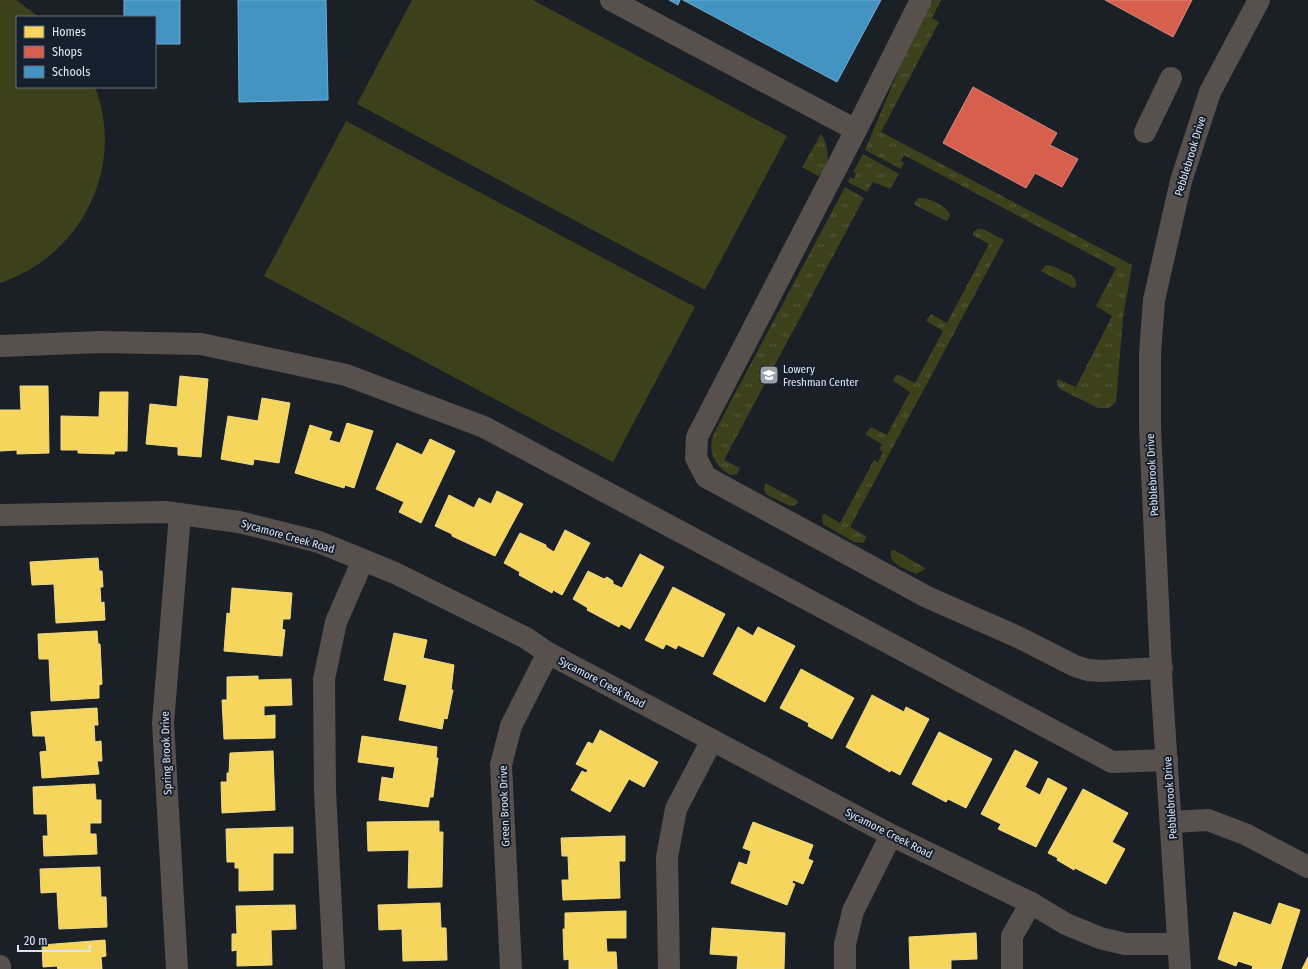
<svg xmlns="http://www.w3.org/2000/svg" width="1308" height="969" font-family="'Fira Sans Condensed',sans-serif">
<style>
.grass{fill:url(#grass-tufts)}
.pitch{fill:#3c401b}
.homes{fill:#f6d55c;stroke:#efda88}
.shops{fill:#d6604d;stroke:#d9887e}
.schools{fill:#4393c3;stroke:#72acd0}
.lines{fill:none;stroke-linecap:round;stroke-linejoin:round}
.minor{stroke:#57504d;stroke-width:22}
.labels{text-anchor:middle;stroke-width:4;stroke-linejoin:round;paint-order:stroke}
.street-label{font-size:11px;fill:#dfe5ef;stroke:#151f2d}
.poi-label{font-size:11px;fill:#dfe5ef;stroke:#151f2d;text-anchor:start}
</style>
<defs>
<pattern id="grass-tufts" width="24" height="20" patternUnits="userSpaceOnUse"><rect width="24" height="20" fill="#3c401b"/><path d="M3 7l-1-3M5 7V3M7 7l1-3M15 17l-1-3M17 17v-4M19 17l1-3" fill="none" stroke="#585b3c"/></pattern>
</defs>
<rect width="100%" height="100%" fill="#1b2027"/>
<g class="grass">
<path d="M933,0H941L932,18L939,22L881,132L1132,265L1123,318L1116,402L1109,408H1098L1060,389L1057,384V379L1076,387L1112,316L1096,306L1116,268L904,155L901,161L904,163L901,169L865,150L914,34Z"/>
<path d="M821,134C829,146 832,167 818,176L802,167Z"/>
<path d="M863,154L899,174L890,189L873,182L867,192L848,182L850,177L854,179L856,173L853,172Z"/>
<path d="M845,187L864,198L724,460L740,468L737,474L730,475C714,465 707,451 714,433Z"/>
<path d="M919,198C928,197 947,206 950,215L948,220L946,221L915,205L914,202Z"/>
<path d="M978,229H983L1004,240L850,527L866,536L865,541L863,543L854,542L823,524L822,515L825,514L840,523L874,460L878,462L883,452L879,449L882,444L866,435V433L871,427L887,435L910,392L893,381L896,375H899L915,383L943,331L926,321L931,314L947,323L989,244L973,235V232Z"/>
<path d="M1046,265C1051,265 1073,274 1075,279C1076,282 1076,284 1076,286L1073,288L1041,271Z"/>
<path d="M765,483L797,500L798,503L793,506H790L767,495L764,490Z"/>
<path d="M894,550L925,568L924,570L916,574C906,569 888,564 891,551Z"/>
</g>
<g class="pitch">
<path d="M0,0H16L39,17H17V87H95C126,168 81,256 0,283Z"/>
<path d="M412,0H533L787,136L705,290L357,104Z"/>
<path d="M346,121L695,307L613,462L264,276Z"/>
</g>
<g class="homes">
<path d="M180,376L208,379L201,457L178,455V447L146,444L150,404L177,407Z"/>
<path d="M20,386H48L49,453L17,454V450L0,451V410H21Z"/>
<path d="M100,392H128L127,451H115L114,454L78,453V450H61V416L99,417Z"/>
<path d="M262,398L290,403L279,463L254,459L253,465L221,459L228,416L258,421Z"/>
<path d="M347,423L373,431L354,488L345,485L344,488L295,473L310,425L332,432L329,440L340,443Z"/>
<path d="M430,439L455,451L421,523L399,512L404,502L376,489L397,443L422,455Z"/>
<path d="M497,491L523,504L495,556L452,536V534L435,526L449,495L474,508L479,498L491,504Z"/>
<path d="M565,530L590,543L562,595L553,590L552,593L519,575L520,572L504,563L520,533L546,545V547L554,552Z"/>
<path d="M640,554L664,567L630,629L621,624L619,627L587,610L588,608L573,599L588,571L604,579L607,577L613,581V584L622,588Z"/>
<path d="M98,558L99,571H102L103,587H100L101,603L104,602L105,620L56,623L54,584L32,585L30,562Z"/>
<path d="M673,587L725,614L703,657L678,645L676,649L666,644L663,649L645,640Z"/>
<path d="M232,588L292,593L290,619H283L282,629L285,630L282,656L224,651L227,613L230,614Z"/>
<path d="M738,627L753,636L758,627L795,646L765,702L713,674Z"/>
<path d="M97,631L98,644H100L102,684L99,685V698L51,701L49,659H39L38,634Z"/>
<path d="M394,633L427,640L423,658L454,665L451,690H453L447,719L444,718L442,729L399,720L407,685L384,680Z"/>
<path d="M801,669L854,698L832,739L808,726L809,723L780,708Z"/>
<path d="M258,676V680L291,679L292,705L264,706V716L275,715V738L224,739L222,700H227V677Z"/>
<path d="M872,695L904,712L906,707L929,719L900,775L891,770L890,772L846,747Z"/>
<path d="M97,708L98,725H94L95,742L101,741L102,761H97L99,774L42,778L40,752L47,751L45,736H33L31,712Z"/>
<path d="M600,730L658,762L644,787L629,779L610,812L571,790L582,771L586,773L588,770L576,764L588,742L593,744Z"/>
<path d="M939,732L992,759L966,808L948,799L946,802L912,784Z"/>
<path d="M362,736L437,747L436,758H438L433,797H430L428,807L379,800L382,777L393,779L395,767L358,762Z"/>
<path d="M1015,750L1038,762L1025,787L1040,795L1048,778L1067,788L1036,847L998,829L1001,824L981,814Z"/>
<path d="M273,751L275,810L222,813L221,782H227V773H229L230,753Z"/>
<path d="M95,784L96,800H101V823H90V834H96L97,854L44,856L43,836H48L47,814H34L33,787Z"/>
<path d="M1083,789L1128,813L1112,842L1125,849L1106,884L1075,868L1074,870L1057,860L1058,858L1048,853Z"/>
<path d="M439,821V832H443L442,887L408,888L409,850L368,851L367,822Z"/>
<path d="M753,822L813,845L808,859L813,861L803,884L793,880L792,883L795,884L787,905L731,883L739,862L747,865L751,851L743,848Z"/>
<path d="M293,827V853H273V890L239,891V868H235V862H227L226,829Z"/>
<path d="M625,836V861H619L620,898L563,900L562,880H569L568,856H562L561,838Z"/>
<path d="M100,867L101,897H106L107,927L59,929L57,892L41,893L40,869Z"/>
<path d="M440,903L441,928H446L447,960L403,961L402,929L379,930L378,905Z"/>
<path d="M1279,903L1300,910L1281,969H1252L1253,966L1238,961L1236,966L1218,959L1234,912L1271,925Z"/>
<path d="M295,905L296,929L271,930L272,965L237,966V950L232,951V934H237L236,906Z"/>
<path d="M626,911V938H606L607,952H616L617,969H569V959L564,960L563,929H565V913Z"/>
<path d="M712,928L785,933L784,969H737L738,956L710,954Z"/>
<path d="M976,933L977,959L951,960V969H910L909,937Z"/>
<path d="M105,940L106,956L101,957L102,969H58L57,966L43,967L42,945Z"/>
<path d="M1308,957V969H1302Z"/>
</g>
<g class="shops">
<path d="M1105,0H1192L1173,37Z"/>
<path d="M973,87L1057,133L1050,145L1078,159L1062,187L1035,173L1026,188L943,143Z"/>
</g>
<g class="schools">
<path d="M124,0H180V44H155V17H124Z"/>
<path d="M238,0H326L328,100L239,102Z"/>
<path d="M669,0H680L678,5Z"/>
<path d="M683,0H881L837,82Z"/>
</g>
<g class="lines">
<g class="minor">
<path d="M611,0L856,130L921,0"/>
<path d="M856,130L697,437L696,458L706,477L927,597L1020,638L1075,666L1088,670L1101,671L1162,668"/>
<path d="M1145,132L1171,78"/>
<path d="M0,346L100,342L201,344L346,375L484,427L1112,762L1167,760"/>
<path d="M0,515L165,512L239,522L319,542L395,573L526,638L548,653L891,835L1031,903L1066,924L1100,938L1125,944H1178"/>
<path d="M1172,822L1208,820L1245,834L1308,867"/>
<path d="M0,966V969"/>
<path d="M177,969L163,723L180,514"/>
<path d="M334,969L325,791L324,679L336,622L363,560"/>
<path d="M511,969L501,765L511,726L548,653"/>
<path d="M669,969L667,857L676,809L712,740"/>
<path d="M845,969V944L853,911L891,835"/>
<path d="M1012,969V936L1031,903"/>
<path d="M1180,969L1162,691L1150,428V354L1154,300L1181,181L1210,92L1259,0"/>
</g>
</g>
<defs>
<symbol id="school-square" viewBox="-11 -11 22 22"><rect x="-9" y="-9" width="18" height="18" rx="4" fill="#9aa0a9" stroke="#151f2d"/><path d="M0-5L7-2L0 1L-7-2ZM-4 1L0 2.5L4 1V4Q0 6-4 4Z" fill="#fff"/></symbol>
</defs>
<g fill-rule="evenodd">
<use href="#school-square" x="758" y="364" width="22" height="22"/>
</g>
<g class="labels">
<g class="street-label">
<text transform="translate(1190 156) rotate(-73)" y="4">Pebblebrook Drive</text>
<text transform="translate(1152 475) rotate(-93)" y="4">Pebblebrook Drive</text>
<text transform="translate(288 536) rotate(16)" y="4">Sycamore Creek Road</text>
<text transform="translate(602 682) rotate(28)" y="4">Sycamore Creek Road</text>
<text transform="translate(166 753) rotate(-92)" y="4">Spring Brook Drive</text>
<text transform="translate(1170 798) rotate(-94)" y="4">Pebblebrook Drive</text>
<text transform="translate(504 806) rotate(-92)" y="4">Green Brook Drive</text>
<text transform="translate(889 833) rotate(27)" y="4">Sycamore Creek Road</text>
</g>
<g class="poi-label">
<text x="783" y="373">Lowery<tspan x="783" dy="13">Freshman Center</tspan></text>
</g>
</g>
<rect x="16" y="16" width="140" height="72" fill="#151f2d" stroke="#666e7b"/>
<rect x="24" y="26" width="20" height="12" fill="#f6d55c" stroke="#666e7b"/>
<text x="52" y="36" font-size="12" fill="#dfe5ef">Homes</text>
<rect x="24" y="46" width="20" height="12" fill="#d6604d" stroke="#666e7b"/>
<text x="52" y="56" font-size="12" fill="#dfe5ef">Shops</text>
<rect x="24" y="66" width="20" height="12" fill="#4393c3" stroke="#666e7b"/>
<text x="52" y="76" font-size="12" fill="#dfe5ef">Schools</text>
<path d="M18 945v6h72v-6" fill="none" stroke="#dfe5ef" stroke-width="2"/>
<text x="24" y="945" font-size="12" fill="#dfe5ef" stroke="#151f2d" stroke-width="3" paint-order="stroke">20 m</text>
</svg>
